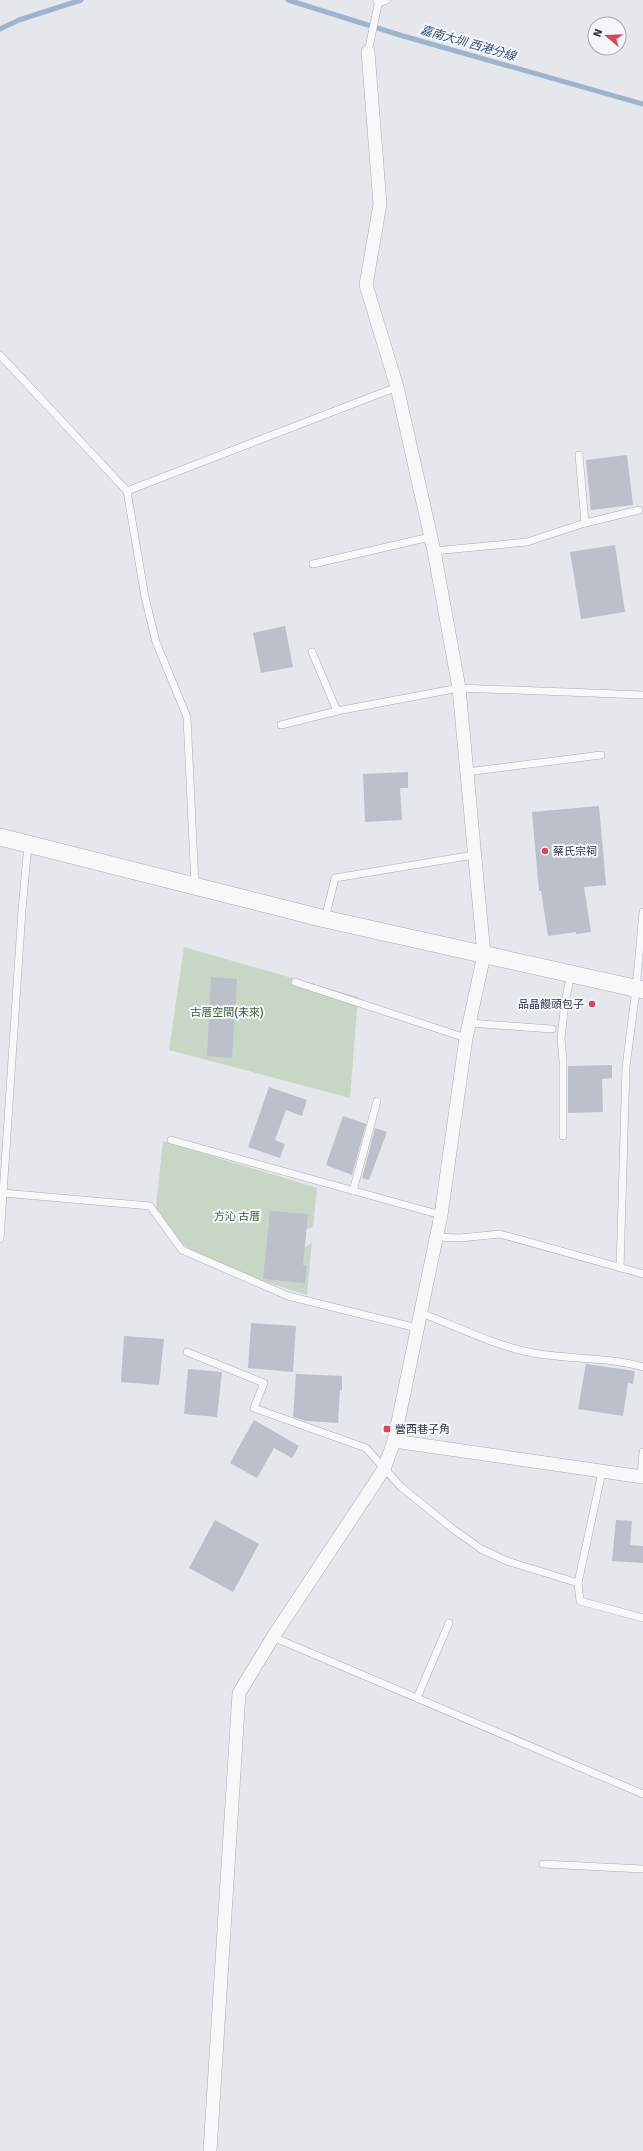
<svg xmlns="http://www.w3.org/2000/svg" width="643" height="2151" font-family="Signika,'Noto Sans TC',sans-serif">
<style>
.green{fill:#c9d6c5}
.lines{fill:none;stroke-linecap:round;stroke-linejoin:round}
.stream{stroke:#9fb4cc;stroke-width:5}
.building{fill:#bbc0ca}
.service-casing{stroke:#a9aeb7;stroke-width:8}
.minor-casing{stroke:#a9aeb7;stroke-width:14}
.tertiary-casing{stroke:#a9aeb7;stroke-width:18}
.service{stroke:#f7f8fa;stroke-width:7}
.minor{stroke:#f7f8fa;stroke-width:13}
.tertiary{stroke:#f7f8fa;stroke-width:17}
.poi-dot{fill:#d1495b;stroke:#f4f6f9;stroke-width:1.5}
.labels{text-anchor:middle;stroke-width:4;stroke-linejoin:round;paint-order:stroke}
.poi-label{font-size:11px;fill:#2b3445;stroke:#f4f6f9;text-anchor:start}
.park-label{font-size:11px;fill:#3f6138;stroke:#f4f6f9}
.water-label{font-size:12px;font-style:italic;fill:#34527a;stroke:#f4f6f9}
</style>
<rect width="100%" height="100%" fill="#e4e7ec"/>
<g class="green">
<path d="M184,947L358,997L350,1098L169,1050Z"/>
<path d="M163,1141L317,1188L313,1227L307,1229L288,1227L286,1246L305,1248L312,1242L307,1295C267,1282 217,1270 183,1244C172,1235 164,1218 156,1207Z"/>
</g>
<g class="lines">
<g class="stream">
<path d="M288,0L403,36L643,104"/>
<path d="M0,29L19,20L81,0"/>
</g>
</g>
<g class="building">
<path d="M627,455L633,505L591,510L586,460Z"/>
<path d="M615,545L625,612L581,619L570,552Z"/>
<path d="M285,626L293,667L261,673L253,633Z"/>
<path d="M408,772V788H400L402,820L365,822L363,774Z"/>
<path d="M599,806L606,885L584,887L591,932L576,934V932L548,936L541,891H539L532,812Z"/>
<path d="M211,977L237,979L232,1058L207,1056Z"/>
<path d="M612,1065V1078L602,1079L603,1112L568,1113V1066Z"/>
<path d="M269,1087L307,1100L302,1116L286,1110L275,1140L285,1144L280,1158L248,1147Z"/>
<path d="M343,1116L366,1124L352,1175L326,1165Z"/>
<path d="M375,1128L387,1132L369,1180L362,1178Z"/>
<path d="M270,1211L308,1214L303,1265L307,1266L305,1283L263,1279Z"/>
<path d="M251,1323L296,1326L293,1372L248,1368Z"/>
<path d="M124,1336L164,1339L159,1385L121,1382Z"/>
<path d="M586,1364L635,1371L633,1384L628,1383L623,1416L578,1409Z"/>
<path d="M188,1369L222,1372L217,1417L184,1414Z"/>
<path d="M296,1374L342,1376V1390H340L338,1423L306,1421L293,1417Z"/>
<path d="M254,1420L299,1446L292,1458L274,1448L257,1478L230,1463Z"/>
<path d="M215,1520L259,1544L233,1592L189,1568Z"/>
<path d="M616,1520L632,1521L630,1545L643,1546V1563L612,1561Z"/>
</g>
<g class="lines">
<defs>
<g id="service">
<path d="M377,1L379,3L387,0"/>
<path d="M368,52L379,0"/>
<path d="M0,355L127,491"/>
<path d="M579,455L585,523"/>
<path d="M434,551L527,542L585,523L639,510"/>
<path d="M313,564L430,537"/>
<path d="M312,652L337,711"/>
<path d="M281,725L337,711L459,688L643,695"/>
<path d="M467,772L601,755"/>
<path d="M195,886L187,717L156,642L145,597L127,491L397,387"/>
<path d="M325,919L335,878L474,855"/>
<path d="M295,982L466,1038"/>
<path d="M469,1023L552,1029"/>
<path d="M563,1136V1061L561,1038L565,1002L571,974"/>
<path d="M171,1140L441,1215"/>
<path d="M353,1191L377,1101"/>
<path d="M3,1193L150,1206L182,1250L288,1296L417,1328"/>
<path d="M436,1237L460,1238L500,1234L643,1274"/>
<path d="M0,1239L22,910L28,844"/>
<path d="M620,1268L626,1067L636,989L643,912"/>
<path d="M421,1313C456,1326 491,1344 528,1352C566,1360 605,1356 643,1367"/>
<path d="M187,1352L264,1383L254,1408L366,1448L401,1487L453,1529L481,1549L507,1561L578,1583L580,1601L643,1618"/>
<path d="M641,1477L643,1452"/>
<path d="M578,1583L602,1472"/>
<path d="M273,1637L643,1794"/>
<path d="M417,1698L449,1623"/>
<path d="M543,1864L643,1869"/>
</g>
<g id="minor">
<path d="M394,1441L643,1477"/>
<path d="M210,2151L239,1693L273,1637L384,1469L394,1441L441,1215L466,1038L484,955L459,688L434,551L397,387L366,285L380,204L368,52"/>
</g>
<path id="tertiary" d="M0,837L325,919L643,990"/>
</defs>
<use href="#service" class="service-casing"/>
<use href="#minor" class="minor-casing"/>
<use href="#tertiary" class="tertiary-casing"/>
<use href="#service" class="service"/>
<use href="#minor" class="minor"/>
<use href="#tertiary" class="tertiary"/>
</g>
<g class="poi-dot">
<circle cx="545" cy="851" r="4"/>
<circle cx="592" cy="1004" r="4"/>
<rect x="383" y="1425" width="8" height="8" rx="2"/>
</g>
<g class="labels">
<g class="poi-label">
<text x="553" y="855">蔡氏宗祠</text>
<text x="584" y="1008" text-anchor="end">品晶饅頭包子</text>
<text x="395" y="1433">營西巷子角</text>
</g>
<g class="park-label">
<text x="227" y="1016">古厝空間(未來)</text>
<text x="237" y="1220">方沁 古厝</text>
</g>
<g class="water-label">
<text transform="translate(468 43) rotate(16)" y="4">嘉南大圳 西港分線</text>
</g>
</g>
<g transform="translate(607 36) rotate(289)"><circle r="19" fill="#f4f6f9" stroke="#a4a8b1"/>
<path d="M0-3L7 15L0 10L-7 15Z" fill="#d1495b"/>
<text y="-6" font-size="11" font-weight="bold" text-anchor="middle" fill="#2b3445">N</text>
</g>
</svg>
